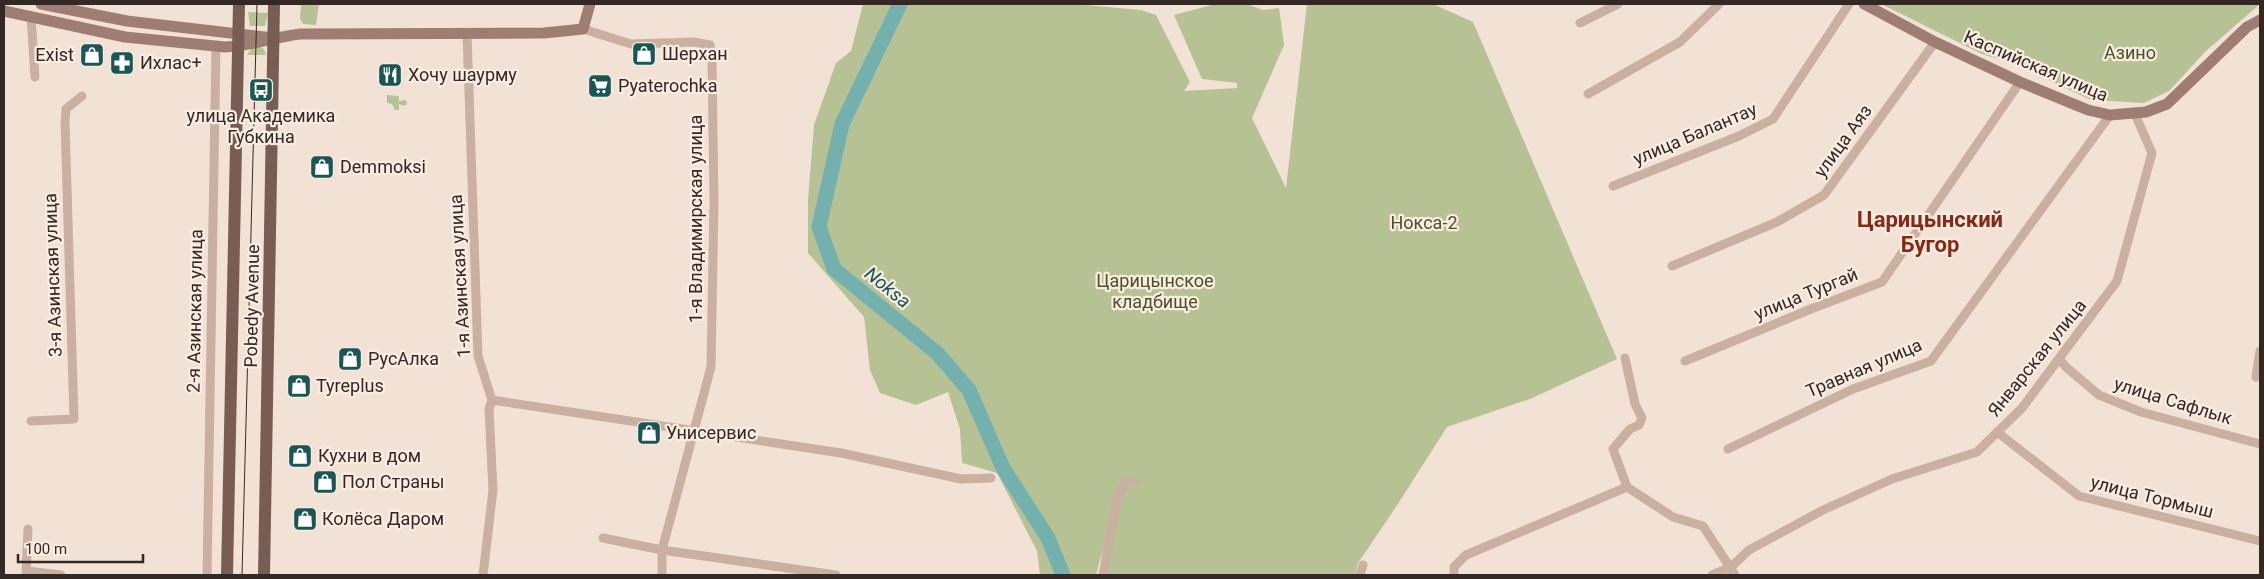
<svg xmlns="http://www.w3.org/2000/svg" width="2264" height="579" font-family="Roboto,sans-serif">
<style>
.green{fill:#b6c294}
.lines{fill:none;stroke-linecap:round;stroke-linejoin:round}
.river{stroke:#72b1ae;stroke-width:15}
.street{stroke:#cab0a0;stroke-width:9}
.secondary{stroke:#9e7e72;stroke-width:11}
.primary{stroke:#775d54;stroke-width:12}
.tram{stroke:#342824;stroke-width:1}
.labels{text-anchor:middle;stroke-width:4.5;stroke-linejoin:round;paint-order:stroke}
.park-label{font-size:18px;fill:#475426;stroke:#faece1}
.poi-label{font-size:18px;fill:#342824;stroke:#faece1;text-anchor:start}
.street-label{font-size:18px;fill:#342824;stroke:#faece1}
.water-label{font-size:19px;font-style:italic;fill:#175856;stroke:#faece1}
.district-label{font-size:22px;font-weight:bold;fill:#882918;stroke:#faece1}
</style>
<rect width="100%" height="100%" fill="#f2e2d5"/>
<g class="green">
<path d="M301,4H319L316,25L303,24L300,19Z"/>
<path d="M863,4H1074L1141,10L1156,15L1190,82L1184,91L1237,88V83L1202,79L1174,15L1215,4H1247L1263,10L1279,8L1284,45L1252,118L1286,188L1307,4H1433L1473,22L1617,359L1530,399L1447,427L1396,507L1358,563L1355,575H1099L1117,498L1096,575H1040L1037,551L997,473L962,463L960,429L948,392L916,405L880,393L870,370L864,317L808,253V200L814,125L836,63L851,51Z"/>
<path d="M1881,4H2260L2206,51L2169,91L2144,103L2091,100L2017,65L1982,54Z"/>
<path d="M248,12L268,13L265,26H250Z"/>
<path d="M259,47L264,49L266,55H247L252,48Z"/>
<path d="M387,95L399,96V101L406,100L407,104L404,106L399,104V110H395L392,104L387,103Z"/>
</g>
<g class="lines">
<path class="river" d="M900,4L842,124L819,227L834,269L937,353L969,390L1003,468L1048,538L1063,575"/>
<g class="street">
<path d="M31,16L35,77"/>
<path d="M1580,23L1618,4"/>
<path d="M583,29L631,44L694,42L710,45L712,63L714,203L711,367L662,550V575"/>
<path d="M467,33L478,356L492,400L489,409L493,490L483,575"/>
<path d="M1588,94L1680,42L1719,4"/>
<path d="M1613,186L1739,136L1773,119L1849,4"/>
<path d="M1672,266L1777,222L1824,195L1935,42"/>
<path d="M1625,358L1635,404L1642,418L1639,425L1630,429L1613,449L1627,487L1673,517L1703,526L1735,575"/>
<path d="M2059,359L2067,368L2099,395L2141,412L2260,444"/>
<path d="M1685,361L1811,309L1882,282L2020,82"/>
<path d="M2256,377L2260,351"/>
<path d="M492,400L841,453L961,479L991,478"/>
<path d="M31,421L74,419L65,122L66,109L82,96"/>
<path d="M1997,432L2079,496L2260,541"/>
<path d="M1728,449L1853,389L1931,361L2110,115"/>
<path d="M603,538L662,550L836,575"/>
<path d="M27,571L61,575"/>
<path d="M26,575L28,529"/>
<path d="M207,575L216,47"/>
<path d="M1103,575L1117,498L1127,481H1134"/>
<path d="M1360,575L1363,565"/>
<path d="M1454,575V567L1466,555L1627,487"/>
<path d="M1712,575L1731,567L1749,550L1823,510L1892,479L1977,452L2022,408L2117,281L2152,153L2135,114"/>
</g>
<g class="secondary">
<path d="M41,4L127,21L273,38"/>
<path d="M1864,4L1935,42L2020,82L2088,110L2110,115L2146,112L2167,104L2247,27L2260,20"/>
<path d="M4,11L125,37L225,47C251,46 274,37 300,34L544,33L583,29L590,4"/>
</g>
<g class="primary">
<path d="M227,575L239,4"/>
<path d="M264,575L274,4"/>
</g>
<path class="tram" d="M242,575L257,4"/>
</g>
<defs>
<symbol id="shop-square" viewBox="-11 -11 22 22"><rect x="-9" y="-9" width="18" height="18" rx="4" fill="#175856" stroke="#faece1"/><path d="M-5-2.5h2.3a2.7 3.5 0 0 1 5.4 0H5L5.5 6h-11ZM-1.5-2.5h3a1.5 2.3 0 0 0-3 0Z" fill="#fff"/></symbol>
<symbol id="pharmacy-square" viewBox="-11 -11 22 22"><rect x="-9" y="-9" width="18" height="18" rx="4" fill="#175856" stroke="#faece1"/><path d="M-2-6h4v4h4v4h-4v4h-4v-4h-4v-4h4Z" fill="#fff"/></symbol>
<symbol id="restaurant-square" viewBox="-11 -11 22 22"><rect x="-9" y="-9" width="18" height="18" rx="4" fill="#175856" stroke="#faece1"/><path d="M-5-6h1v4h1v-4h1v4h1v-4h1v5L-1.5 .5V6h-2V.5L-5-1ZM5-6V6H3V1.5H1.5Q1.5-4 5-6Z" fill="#fff"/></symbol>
<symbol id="supermarket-square" viewBox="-11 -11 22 22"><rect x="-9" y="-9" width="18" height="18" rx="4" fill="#175856" stroke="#faece1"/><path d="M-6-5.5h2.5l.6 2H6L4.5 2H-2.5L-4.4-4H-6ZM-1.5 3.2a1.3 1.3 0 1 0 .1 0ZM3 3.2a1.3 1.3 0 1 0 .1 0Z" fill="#fff"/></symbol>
<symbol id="bus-square" viewBox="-11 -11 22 22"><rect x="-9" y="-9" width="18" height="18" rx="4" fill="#175856" stroke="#faece1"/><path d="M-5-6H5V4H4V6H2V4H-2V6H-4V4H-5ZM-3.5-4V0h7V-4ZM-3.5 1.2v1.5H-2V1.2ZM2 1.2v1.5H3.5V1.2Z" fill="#fff"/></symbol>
</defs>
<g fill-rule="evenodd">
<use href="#shop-square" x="630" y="40" width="28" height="28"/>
<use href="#shop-square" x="78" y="41" width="28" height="28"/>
<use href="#pharmacy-square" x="108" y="49" width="28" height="28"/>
<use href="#restaurant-square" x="376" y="61" width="28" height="28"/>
<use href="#supermarket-square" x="586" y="72" width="28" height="28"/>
<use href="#bus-square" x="247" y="76" width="28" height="28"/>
<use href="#shop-square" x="308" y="153" width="28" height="28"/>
<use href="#shop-square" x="336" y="345" width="28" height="28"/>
<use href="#shop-square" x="285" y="372" width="28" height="28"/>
<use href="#shop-square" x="635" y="419" width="28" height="28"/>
<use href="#shop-square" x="286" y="442" width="28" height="28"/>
<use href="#shop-square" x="311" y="468" width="28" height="28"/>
<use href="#shop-square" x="291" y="505" width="28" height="28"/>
</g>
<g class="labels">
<g class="park-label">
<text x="2130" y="59">Азино</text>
<text x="1424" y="229">Нокса-2</text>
<text x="1155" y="287">Царицынское<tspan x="1155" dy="21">кладбище</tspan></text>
</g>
<g class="poi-label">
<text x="662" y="60">Шерхан</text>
<text x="74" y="61" text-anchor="end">Exist</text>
<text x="140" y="69">Ихлас+</text>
<text x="408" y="81">Хочу шаурму</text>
<text x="618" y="92">Pyaterochka</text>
<text x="261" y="122" text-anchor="middle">улица Академика<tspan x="261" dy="21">Губкина</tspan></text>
<text x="340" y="173">Demmoksi</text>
<text x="368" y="365">РусАлка</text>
<text x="316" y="392">Tyreplus</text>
<text x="666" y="439">Унисервис</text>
<text x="318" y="462">Кухни в дом</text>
<text x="342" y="488">Пол Страны</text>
<text x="322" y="525">Колёса Даром</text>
</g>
<g class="street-label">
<text transform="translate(2036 66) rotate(23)" y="6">Каспийская улица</text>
<text transform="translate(1695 134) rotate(-23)" y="6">улица Балантау</text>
<text transform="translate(1843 141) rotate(-54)" y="6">улица Аяз</text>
<text transform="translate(696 219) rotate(-90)" y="6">1-я Владимирская улица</text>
<text transform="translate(53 275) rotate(-92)" y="6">3-я Азинская улица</text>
<text transform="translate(460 276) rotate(-93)" y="6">1-я Азинская улица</text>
<text transform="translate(1806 294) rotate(-22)" y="6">улица Тургай</text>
<text transform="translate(252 306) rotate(-89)" y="6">Pobedy Avenue</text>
<text transform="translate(195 311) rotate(-89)" y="6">2-я Азинская улица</text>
<text transform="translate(2037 358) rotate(-51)" y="6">Январская улица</text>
<text transform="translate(1864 368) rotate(-23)" y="6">Травная улица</text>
<text transform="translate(2173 401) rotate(17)" y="6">улица Сафлык</text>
<text transform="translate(2152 497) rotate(14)" y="6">улица Тормыш</text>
</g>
<g class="water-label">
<text transform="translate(888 287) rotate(39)" y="7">Noksa</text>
</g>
<g class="district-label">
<text x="1930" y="227">Царицынский<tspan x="1930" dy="25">Бугор</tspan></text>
</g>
</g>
<rect width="2264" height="579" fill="none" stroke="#342824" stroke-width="10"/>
<path d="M18 554v8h125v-8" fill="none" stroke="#342824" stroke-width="2.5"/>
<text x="25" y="554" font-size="15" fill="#342824" stroke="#faece1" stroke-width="4" paint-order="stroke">100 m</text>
</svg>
